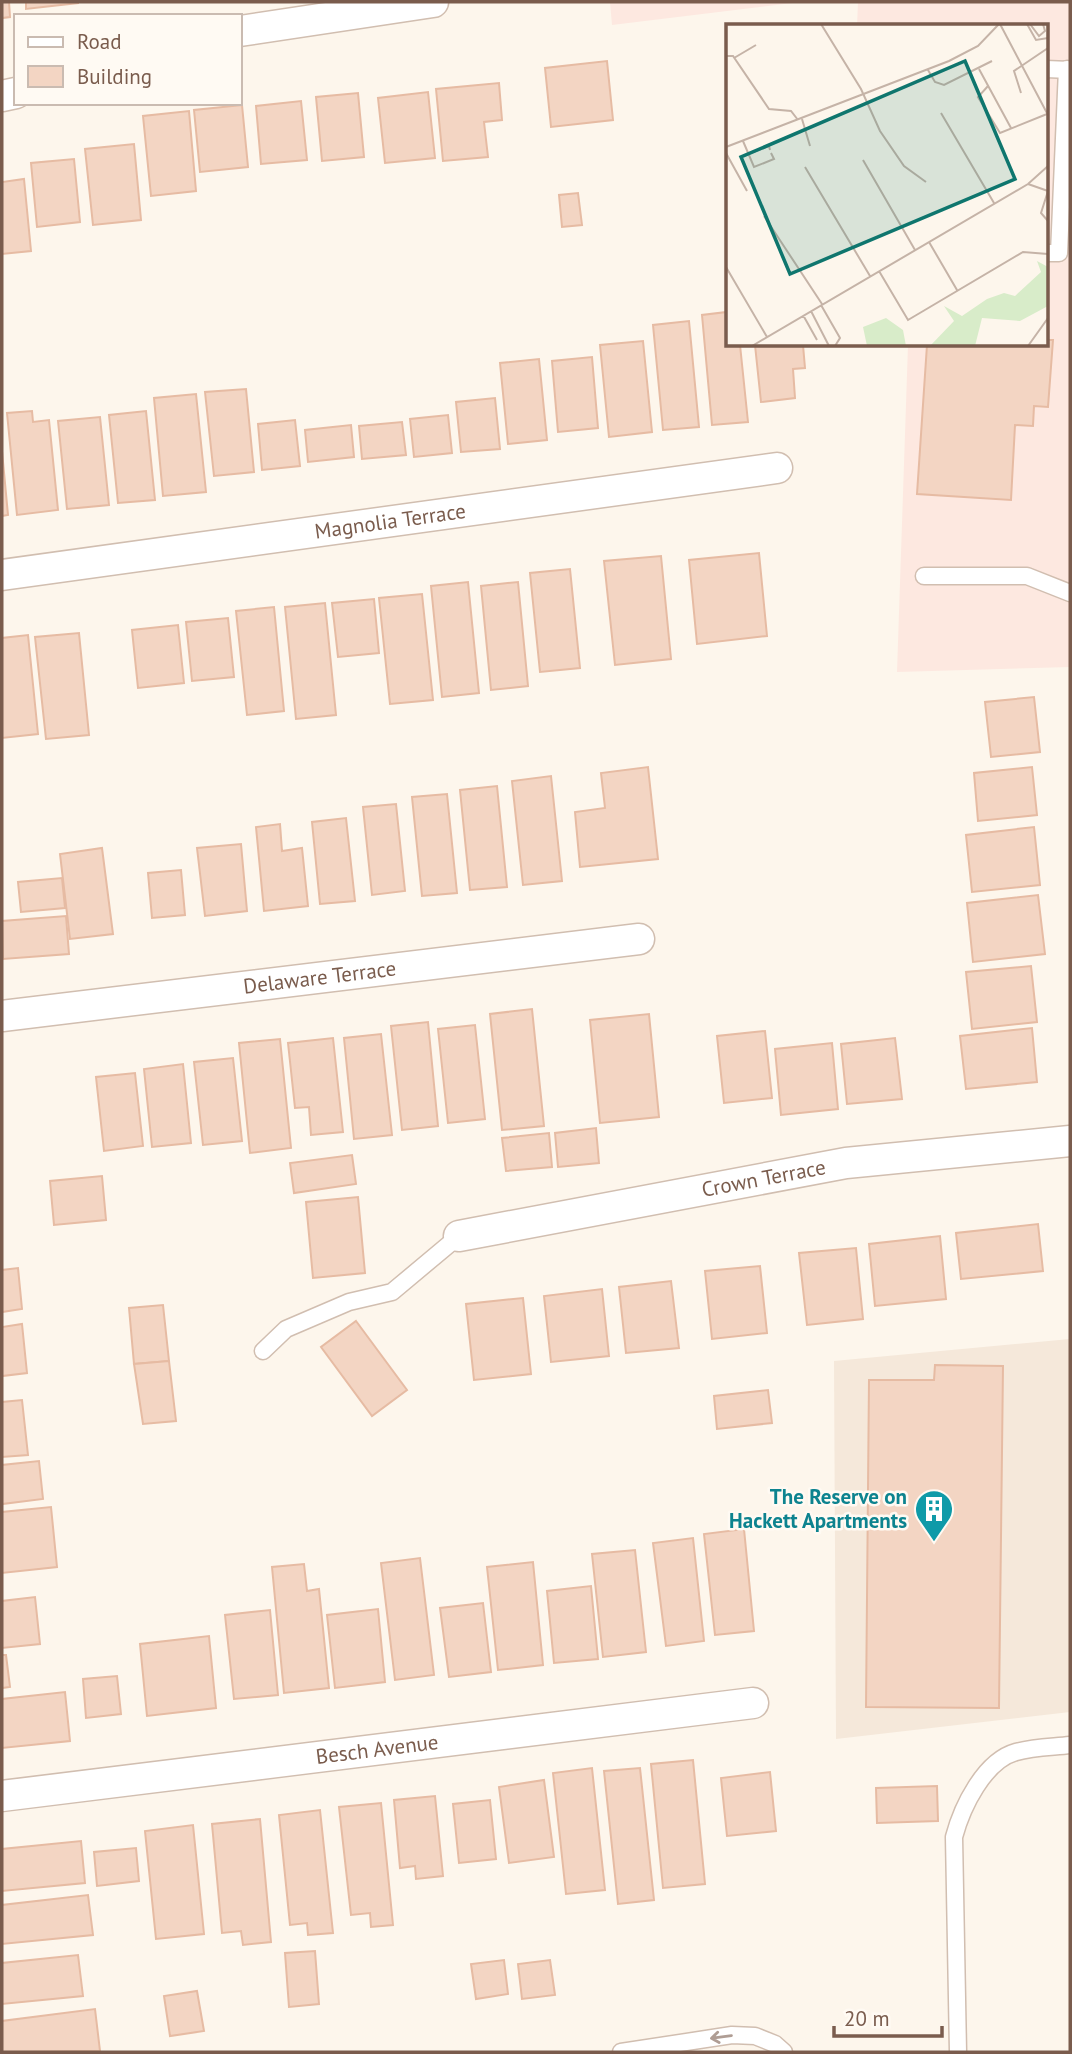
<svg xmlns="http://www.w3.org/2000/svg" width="1072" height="2054" font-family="'PT Sans',sans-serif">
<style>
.residential{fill:#f5e8da}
.commercial{fill:#fde8e0}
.building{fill:#f3d5c3;stroke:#e6bba3;stroke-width:2}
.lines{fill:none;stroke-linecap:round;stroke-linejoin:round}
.lane-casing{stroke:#d1beb0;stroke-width:19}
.street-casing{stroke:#d1beb0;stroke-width:33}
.lane{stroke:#fff;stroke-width:16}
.street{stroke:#fff;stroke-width:30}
.oneway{stroke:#af9d94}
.labels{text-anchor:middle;stroke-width:5;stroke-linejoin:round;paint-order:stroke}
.street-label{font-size:21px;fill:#7a5c4d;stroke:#fffaf3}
.culture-label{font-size:21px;font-weight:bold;fill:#0d838f;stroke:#fffaf3;text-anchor:end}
.inset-road{fill:none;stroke:#c5b3a7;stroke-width:2}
.view{fill:#0f766e;fill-opacity:0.15;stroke:#0f766e;stroke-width:3.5}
.inset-edge{fill:none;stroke:#7a5c4d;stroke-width:3.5}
</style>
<rect width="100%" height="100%" fill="#fdf6ec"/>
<path class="residential" d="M1070,1339V1712L836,1739L834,1361Z"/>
<g class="commercial">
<path d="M610,2H800L612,25Z"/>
<path d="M858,2H1070V667L897,672L908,345H1046V26H857Z"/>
</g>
<g class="building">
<path d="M2,2H9L10,17L2,18Z"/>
<path d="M26,2H78V3L26,9Z"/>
<path d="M607,61L613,120L551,127L545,68Z"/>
<path d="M499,83L502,120L484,122L488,157L443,161L436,89Z"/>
<path d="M428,92L435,158L385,163L378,98Z"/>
<path d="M358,93L364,157L322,161L316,97Z"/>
<path d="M301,101L307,160L261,164L256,106Z"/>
<path d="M242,105L248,167L200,172L194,110Z"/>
<path d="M189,111L196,191L151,196L143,116Z"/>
<path d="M134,144L141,220L93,225L85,149Z"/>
<path d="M74,159L80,222L37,227L31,163Z"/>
<path d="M24,179L31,251L2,254V182Z"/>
<path d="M578,193L582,225L562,227L559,195Z"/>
<path d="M727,312V345H740L748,422L712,425L702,315Z"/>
<path d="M689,321L699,427L663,430L653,325Z"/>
<path d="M1046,340H1053L1048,407L1034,406L1033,426L1015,425L1011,500L917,494L927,345H1046Z"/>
<path d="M643,341L652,432L609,437L600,345Z"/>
<path d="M755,345H803L805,368L793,369L795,398L761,402Z"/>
<path d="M592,357L598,428L558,432L552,361Z"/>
<path d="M539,359L547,440L508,444L500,363Z"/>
<path d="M246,389L254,472L214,476L205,392Z"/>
<path d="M196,394L206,492L163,496L154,398Z"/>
<path d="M495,398L500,449L461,452L456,402Z"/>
<path d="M32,411L33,422L49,420L58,510L17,515L7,413Z"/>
<path d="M146,411L155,500L118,503L109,415Z"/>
<path d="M448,415L452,453L414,457L410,419Z"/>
<path d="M100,417L109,505L67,509L58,421Z"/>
<path d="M295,420L300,466L262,470L258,424Z"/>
<path d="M402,422L406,455L362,459L359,426Z"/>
<path d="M351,425L354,457L308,462L305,430Z"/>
<path d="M2,451L8,515L2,516Z"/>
<path d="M759,553L767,636L697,644L689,560Z"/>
<path d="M661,556L671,659L615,665L604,561Z"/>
<path d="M570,569L580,668L540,672L530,573Z"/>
<path d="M468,582L479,693L442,697L431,586Z"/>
<path d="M518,582L528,686L491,690L481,586Z"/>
<path d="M422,594L433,700L390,704L379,598Z"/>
<path d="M374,599L379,653L338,657L332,603Z"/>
<path d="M325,603L336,715L296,719L285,607Z"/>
<path d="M274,607L284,711L247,715L236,611Z"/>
<path d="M228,618L234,677L192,681L186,622Z"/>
<path d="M178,625L184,683L138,688L132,630Z"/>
<path d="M79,633L89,735L46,739L35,637Z"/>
<path d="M28,635L38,734L2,738V638Z"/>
<path d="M1034,697L1040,752L991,757L985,702Z"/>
<path d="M648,767L658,859L580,867L575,812L605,808L601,773Z"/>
<path d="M1032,767L1037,815L978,821L974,773Z"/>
<path d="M551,776L562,881L523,885L512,781Z"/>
<path d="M497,786L507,887L470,890L460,790Z"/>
<path d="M447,794L457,893L422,896L412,797Z"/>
<path d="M396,804L405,891L372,895L363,807Z"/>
<path d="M346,818L355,901L320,904L312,822Z"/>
<path d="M280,824L282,851L302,848L308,906L264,911L256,827Z"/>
<path d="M1034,827L1040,885L972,892L966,835Z"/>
<path d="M241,844L247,911L205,916L197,848Z"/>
<path d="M102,848L113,934L70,939L60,854Z"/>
<path d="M181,870L185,915L152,918L148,873Z"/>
<path d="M62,878L65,908L21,912L18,882Z"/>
<path d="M1038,895L1045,954L973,962L967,903Z"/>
<path d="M66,916L69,954L3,959L2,921Z"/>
<path d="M1031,966L1037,1022L972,1029L966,972Z"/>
<path d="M532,1009L544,1126L502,1130L490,1014Z"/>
<path d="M649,1014L659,1117L600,1123L590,1020Z"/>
<path d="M428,1022L438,1126L402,1130L391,1026Z"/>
<path d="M475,1025L485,1119L448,1123L438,1029Z"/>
<path d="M1032,1028L1037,1082L966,1089L960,1036Z"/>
<path d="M765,1031L772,1098L724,1103L717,1036Z"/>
<path d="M381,1034L392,1135L354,1139L344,1038Z"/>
<path d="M333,1038L343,1132L311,1135L309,1107L295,1108L288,1043Z"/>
<path d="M895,1038L902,1099L847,1104L841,1044Z"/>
<path d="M280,1039L291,1148L250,1153L239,1043Z"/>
<path d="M832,1043L838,1109L781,1115L775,1049Z"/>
<path d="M233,1058L242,1141L203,1145L194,1062Z"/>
<path d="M183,1064L191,1143L152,1147L144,1069Z"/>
<path d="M135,1073L143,1146L104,1151L96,1077Z"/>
<path d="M596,1128L599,1163L558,1167L555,1133Z"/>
<path d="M549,1133L552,1167L506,1171L502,1138Z"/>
<path d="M352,1155L356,1184L294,1193L290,1163Z"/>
<path d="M102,1176L106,1220L54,1225L50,1181Z"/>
<path d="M358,1197L365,1273L313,1278L306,1202Z"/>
<path d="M1038,1224L1043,1271L961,1279L956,1233Z"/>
<path d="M940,1236L946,1299L875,1306L869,1244Z"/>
<path d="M856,1248L863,1319L807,1325L799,1253Z"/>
<path d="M760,1266L767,1333L712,1339L705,1271Z"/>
<path d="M18,1268L22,1309L2,1312V1270Z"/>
<path d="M671,1281L679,1348L626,1353L619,1287Z"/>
<path d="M602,1289L609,1356L551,1362L544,1296Z"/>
<path d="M523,1298L531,1374L474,1380L466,1304Z"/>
<path d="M163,1305L169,1361L134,1364L129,1308Z"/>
<path d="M356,1321L407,1390L372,1416L321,1347Z"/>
<path d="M22,1324L27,1373L2,1376V1327Z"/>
<path d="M169,1361L176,1421L143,1424L134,1364Z"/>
<path d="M935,1365L1003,1366L999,1708L866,1707L869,1380H934Z"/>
<path d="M768,1390L772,1423L717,1429L714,1396Z"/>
<path d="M22,1400L28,1455L2,1457V1402Z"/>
<path d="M39,1461L43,1499L2,1504V1465Z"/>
<path d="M51,1507L57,1567L2,1573V1512Z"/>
<path d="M744,1529L754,1631L715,1635L704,1534Z"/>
<path d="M693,1538L704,1641L666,1646L653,1543Z"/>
<path d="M635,1550L646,1652L603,1657L592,1554Z"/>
<path d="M420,1558L434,1675L395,1680L381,1563Z"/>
<path d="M533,1562L543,1665L498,1670L487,1567Z"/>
<path d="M304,1564L307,1591L319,1589L329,1688L284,1693L272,1567Z"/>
<path d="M591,1586L598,1659L554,1663L547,1591Z"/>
<path d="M35,1597L40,1644L2,1648V1601Z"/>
<path d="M483,1603L491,1672L449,1677L440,1608Z"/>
<path d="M378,1609L385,1682L335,1688L327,1615Z"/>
<path d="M270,1610L278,1695L234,1699L225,1615Z"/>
<path d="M209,1636L216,1708L147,1716L140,1644Z"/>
<path d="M2,1655H6L10,1687L2,1688Z"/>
<path d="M117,1676L121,1714L86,1718L83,1679Z"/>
<path d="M65,1692L70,1741L2,1748V1699Z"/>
<path d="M693,1760L705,1884L663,1888L651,1764Z"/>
<path d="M592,1768L605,1890L566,1894L553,1773Z"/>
<path d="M640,1768L654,1900L618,1904L604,1771Z"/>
<path d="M770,1772L776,1831L727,1836L721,1778Z"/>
<path d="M544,1780L554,1857L509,1863L499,1787Z"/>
<path d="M937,1786L938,1821L877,1823L876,1788Z"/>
<path d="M435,1796L443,1876L416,1879L415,1866L400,1868L394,1800Z"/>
<path d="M490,1800L496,1859L459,1863L453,1804Z"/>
<path d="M381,1803L393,1925L371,1927L370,1913L351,1915L339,1807Z"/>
<path d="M320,1810L333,1933L308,1935L307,1923L290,1925L279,1815Z"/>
<path d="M260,1819L271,1942L243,1945L241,1931L222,1933L212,1824Z"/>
<path d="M193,1825L204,1934L156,1939L145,1831Z"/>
<path d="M81,1841L85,1883L2,1891V1849Z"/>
<path d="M136,1848L139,1881L97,1886L94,1852Z"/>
<path d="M88,1895L93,1935L2,1944V1905Z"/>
<path d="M315,1951L319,2004L289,2007L285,1953Z"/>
<path d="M78,1955L83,1996L2,2004V1963Z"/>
<path d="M504,1960L508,1994L476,1999L471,1964Z"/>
<path d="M550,1960L555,1995L522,1999L518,1964Z"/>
<path d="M197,1991L204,2031L170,2036L164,1996Z"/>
<path d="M95,2009L100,2051L2,2052V2021Z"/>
</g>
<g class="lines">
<defs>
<g id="lane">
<path d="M1046,69L1070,70"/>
<path d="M1046,253H1059L1067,69"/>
<path d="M924,576H1027L1070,593"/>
<path d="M263,1351L286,1329L349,1302L392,1292L459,1236"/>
<path d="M621,2052L732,2035L755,2036L775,2044L784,2052"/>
<path d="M958,2052L954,1837C962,1807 984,1761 1016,1752C1033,1747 1053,1747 1070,1745"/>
</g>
<g id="street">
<path d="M240,31L433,2"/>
<path d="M2,96L16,93"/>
<path id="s1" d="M2,575L777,468"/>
<path id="s2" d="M2,1016L639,939"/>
<path id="s3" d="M459,1236L846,1163L1070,1141"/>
<path id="s4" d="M2,1796L753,1703"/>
</g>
</defs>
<use href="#lane" class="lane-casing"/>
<use href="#street" class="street-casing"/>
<use href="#lane" class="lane"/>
<use href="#street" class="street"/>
</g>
<defs><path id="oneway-shaft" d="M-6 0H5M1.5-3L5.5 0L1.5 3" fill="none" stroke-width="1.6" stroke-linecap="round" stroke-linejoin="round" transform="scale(1.75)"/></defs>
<use class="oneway" href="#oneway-shaft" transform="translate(721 2037) rotate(172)"/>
<defs>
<symbol id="building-pin" viewBox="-11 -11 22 30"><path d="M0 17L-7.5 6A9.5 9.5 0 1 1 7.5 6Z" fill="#0f9aa8" stroke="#fffaf3"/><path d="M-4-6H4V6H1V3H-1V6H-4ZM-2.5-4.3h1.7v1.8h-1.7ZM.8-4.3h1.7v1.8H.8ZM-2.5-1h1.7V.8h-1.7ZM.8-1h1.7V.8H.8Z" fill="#fff"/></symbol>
</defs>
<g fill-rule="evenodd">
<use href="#building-pin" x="912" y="1487" width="44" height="60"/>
</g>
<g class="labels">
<g class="street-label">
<text dy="7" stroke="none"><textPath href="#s1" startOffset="392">Magnolia Terrace</textPath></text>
<text dy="7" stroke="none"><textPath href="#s2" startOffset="320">Delaware Terrace</textPath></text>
<text dy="7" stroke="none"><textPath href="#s3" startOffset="310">Crown Terrace</textPath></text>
<text dy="7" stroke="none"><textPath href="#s4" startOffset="378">Besch Avenue</textPath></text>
</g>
<g class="culture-label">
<text x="907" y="1504">The Reserve on<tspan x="907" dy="24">Hackett Apartments</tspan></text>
</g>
</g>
<g transform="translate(726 24)">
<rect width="322" height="322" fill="#fdf6ec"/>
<path d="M311,237L322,243V282L294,297L256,294L249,322H204L228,297L218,282L236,292L261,275L278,269L289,272L315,248ZM160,294L177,306L180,322H141L137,303Z" fill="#d8ecc9"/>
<path class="inset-road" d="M95,0L135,65L154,107L178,142L200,158M274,0L322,91M301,0L310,16L322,14M304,0L313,12L319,7L317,0M0,32H7L43,85L65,87L72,96M8,34L30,21M253,45L285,104M202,46L209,58L218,61L266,37M262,62L252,73L274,109L321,90M295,69L288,47L322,24M215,89L268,179M76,95L84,122M17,117L28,143L48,135L45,129M0,123L223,37L252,22L273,0M0,129L21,167M22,130L43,122L44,126M137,136L189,226M79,143L144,252M302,160L322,167M322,167L315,189L322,197M38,192L96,280M203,218L231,266M0,243L41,313M153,247L182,296L297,228L322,230M95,281L114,314L109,322M85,287L103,322M77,291L91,316M26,322L302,160L322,142M302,322L322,294"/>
<path class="view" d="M239,37L289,155L64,250L15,133Z"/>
<rect width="322" height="322" class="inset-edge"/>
</g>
<rect width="1072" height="2054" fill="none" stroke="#7a5c4d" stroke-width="7"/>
<rect x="14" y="14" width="228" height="91" fill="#fffaf3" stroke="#cabbb1" stroke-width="2"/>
<rect x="28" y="37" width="35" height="10" fill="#ffffff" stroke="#cabbb1" stroke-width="2"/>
<text x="77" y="49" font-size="21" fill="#7a5c4d">Road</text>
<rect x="28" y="66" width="35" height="21" fill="#f3d5c3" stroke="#cabbb1" stroke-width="2"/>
<text x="77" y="84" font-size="21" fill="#7a5c4d">Building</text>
<path d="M834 2026v10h108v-10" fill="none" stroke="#7a5c4d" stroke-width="3.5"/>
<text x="844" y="2026" font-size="21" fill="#7a5c4d" stroke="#fffaf3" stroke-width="5" paint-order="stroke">20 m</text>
</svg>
